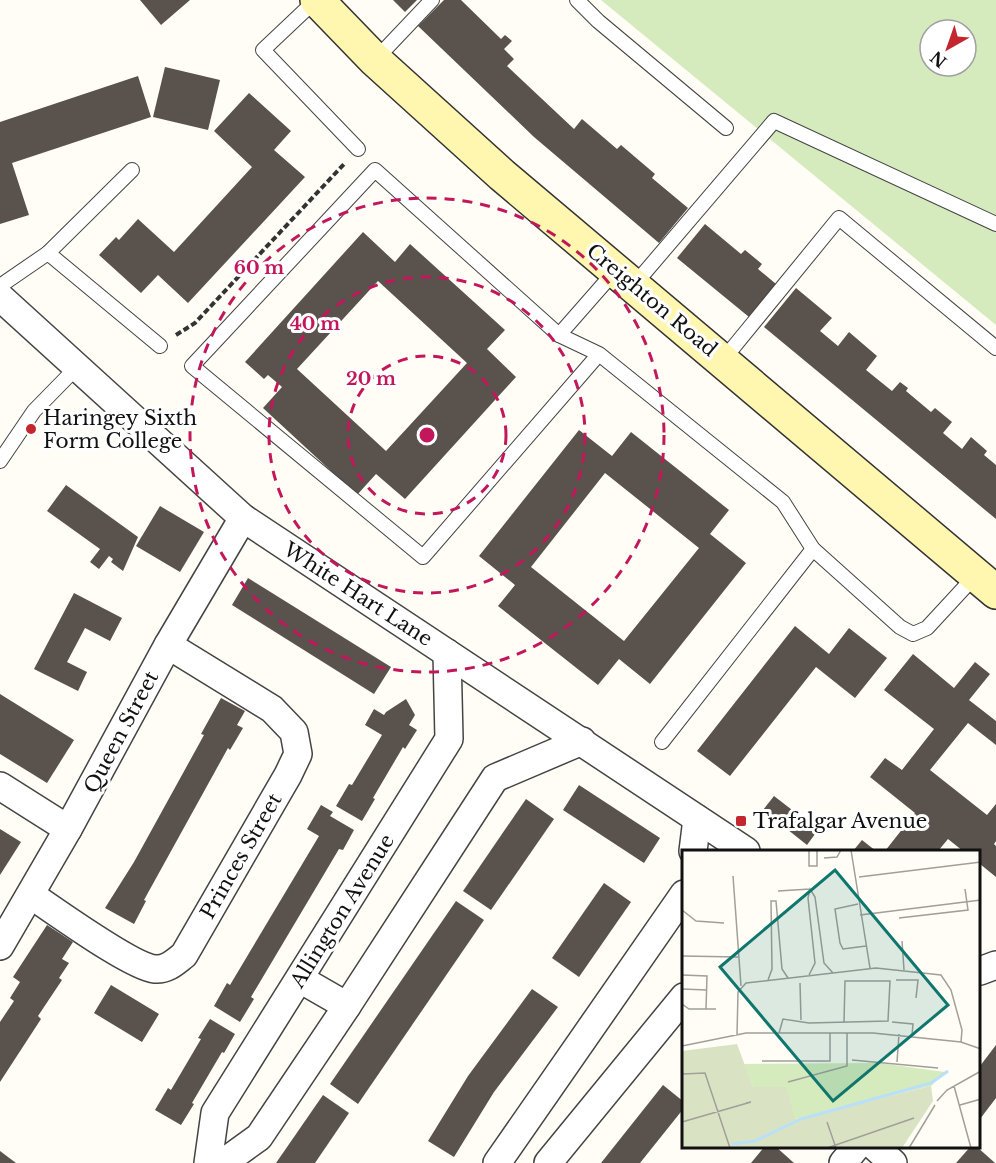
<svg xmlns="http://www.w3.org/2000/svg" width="996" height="1163" font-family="'Libre Baskerville',serif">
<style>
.green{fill:#d5ebbd;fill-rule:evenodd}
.building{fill:#5a524d;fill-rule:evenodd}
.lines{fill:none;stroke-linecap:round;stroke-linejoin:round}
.lane-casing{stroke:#444;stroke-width:16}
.street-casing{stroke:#444;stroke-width:30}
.secondary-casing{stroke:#333;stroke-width:36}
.path{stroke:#333;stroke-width:4;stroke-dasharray:6 3;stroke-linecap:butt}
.lane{stroke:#fff;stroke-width:14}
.street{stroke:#fff;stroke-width:27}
.secondary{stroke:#fff6b0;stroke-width:33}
.ring{fill:none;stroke:#c2185b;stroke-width:3;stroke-dasharray:10 8}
.poi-dot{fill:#c4262e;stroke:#fff;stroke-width:2}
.labels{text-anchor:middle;stroke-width:6;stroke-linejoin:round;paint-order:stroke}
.street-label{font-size:20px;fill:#111;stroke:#fff}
.poi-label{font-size:20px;fill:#111;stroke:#fff;text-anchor:start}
.inset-river{fill:none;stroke:#b9e0f7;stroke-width:3}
.inset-road{fill:none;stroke:#a09f9a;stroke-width:1.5}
.view{fill:#0f766e;fill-opacity:0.15;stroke:#0f766e;stroke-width:3}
.inset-edge{fill:none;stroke:#111;stroke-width:3}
.centre{fill:#c2185b;stroke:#fff;stroke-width:3}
.ring-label{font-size:18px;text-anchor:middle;font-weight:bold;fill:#c2185b;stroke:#fff;stroke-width:6;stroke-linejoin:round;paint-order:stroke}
</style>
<rect width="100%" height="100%" fill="#fffdf5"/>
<path class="green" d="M601,0H996V325ZM930,30H966V66H930Z"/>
<g class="building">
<path d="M140,0H190L161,25Z"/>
<path d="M393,0H417L405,12Z"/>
<path d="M444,0H461L501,39L505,35L512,41L504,49L514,59L507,66L574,129L582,119L617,149L621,145L655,174L652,178L688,208L659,243L534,137L418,26Z"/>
<path d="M165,67L220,80L208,130L153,117Z"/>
<path d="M138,76L151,117L12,163L29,215L0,224V122Z"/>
<path d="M249,93L291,131L274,150L305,177L188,303L158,275L141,293L99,255L116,237L119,240L138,219L174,252L252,167L214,131Z"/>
<path d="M705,224L741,254L745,250L762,264L758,269L776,284L749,317L677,258Z"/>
<path d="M363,232L395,262L410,244L505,330L487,349L516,377L405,499L376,474L357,495L263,408L282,387L268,375L264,379L245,362ZM378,281L467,363L386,451L297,369Z"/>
<path d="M796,288L832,318L820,331L838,346L849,332L877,356L866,370L892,391L900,382L908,388L906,391L931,412L935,408L952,422L943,433L962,449L971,437L987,451L984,455L996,465V519L764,327Z"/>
<path d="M579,430L612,456L631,432L729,510L710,534L746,563L650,684L619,659L598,685L498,606L515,585L479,556ZM605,473L699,548L624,641L531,567Z"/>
<path d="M66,485L138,537L123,571L111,562L113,559L109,556L99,569L90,562L100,549L47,511Z"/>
<path d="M160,506L204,532L180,572L136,546Z"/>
<path d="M248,578L391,667L374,694L232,605Z"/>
<path d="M74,593L122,618L110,641L85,628L67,662L87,672L78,691L34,669Z"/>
<path d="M795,626L829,654L849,628L887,658L855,698L816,667L730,776L697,751Z"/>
<path d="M913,654L954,688L975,662L990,674L969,700L996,721V745L968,723L930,770L987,815L996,804V841L994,844L996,846V877L980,864V851H963L948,839L938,851H885L915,813L870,777L885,758L902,770L934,729L884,690Z"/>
<path d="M0,694L74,740L47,783L0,754Z"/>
<path d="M221,698L245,711L237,725L243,728L230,750L228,748L144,900L146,901L134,924L105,908L134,862L204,735L201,734Z"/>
<path d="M406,699L415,715L409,725L417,730L405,749L403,747L373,798L375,799L362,821L336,806L349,784L352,785L382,735L365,725L374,709L384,715L386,712Z"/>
<path d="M579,785L660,838L644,863L563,810Z"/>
<path d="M774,796L818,830L807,845L763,810Z"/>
<path d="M526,799L554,819L491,910L463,891Z"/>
<path d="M321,805L333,812L330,816L354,830L343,850L339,849L251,997L254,999L240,1022L214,1006L227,983L230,985L319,836L307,829Z"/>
<path d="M0,829L21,842L0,875Z"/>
<path d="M862,840L876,851H853Z"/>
<path d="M604,883L631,902L579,977L552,958Z"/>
<path d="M456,901L484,920L358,1104L330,1084Z"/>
<path d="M47,925L73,942L62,959L69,963L59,978L62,980L38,1016L41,1019L0,1082V1022L14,1001L10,998L20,982L13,977Z"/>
<path d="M111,985L159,1014L142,1042L94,1013Z"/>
<path d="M532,989L558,1007L494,1092L454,1157L428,1141L468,1076Z"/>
<path d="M210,1019L235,1034L224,1053L222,1052L192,1103L194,1104L181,1125L155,1110L168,1088L171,1090L201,1039L198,1038Z"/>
<path d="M996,1045V1098L980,1119V1066Z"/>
<path d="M663,1085L684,1102V1108L640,1163H601Z"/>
<path d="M323,1095L349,1113L315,1163H276Z"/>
<path d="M765,1146H775L794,1163H751Z"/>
<path d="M971,1146H976L995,1163H956Z"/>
<path d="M0,1151L16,1163H0Z"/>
</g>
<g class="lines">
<defs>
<g id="lane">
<path d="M316,0L263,50L358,149"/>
<path d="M577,0L598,21L726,128"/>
<path d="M375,60L432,0"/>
<path d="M132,170L48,253L160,346"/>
<path d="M634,285L774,121L996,224"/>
<path d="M0,286L48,253"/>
<path d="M559,335L616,270"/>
<path d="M599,354L423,557L192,366L375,170L559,335L599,354L783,502L813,549L900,627L913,634L927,628L976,575"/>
<path d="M723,360L839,218L996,348"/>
<path d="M0,461L34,411L78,366"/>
<path d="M662,742L813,549"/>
</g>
<g id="street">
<path d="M0,297L243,518L746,851"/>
<path d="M0,786L68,829"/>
<path d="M693,851L697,819"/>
<path d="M31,895C55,911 132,967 155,969C167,970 175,962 184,955L288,775L298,754L294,732L272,709L168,645"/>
<path d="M0,946L68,829L168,645L243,518"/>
<path d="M980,971L996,965"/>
<path d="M300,979L347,1006"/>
<path d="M874,1146L893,1163"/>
<path d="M208,1163L215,1113L449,739L447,653"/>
<path d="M223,1163L259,1137L347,1006L495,778L582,741"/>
<path d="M497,1163L684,894"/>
<path d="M548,1163L684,997"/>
<path d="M843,1163L857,1146"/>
</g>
<path id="secondary" d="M317,0L375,60L502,175L996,592"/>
</defs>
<use href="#lane" class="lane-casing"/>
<use href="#street" class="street-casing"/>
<use href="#secondary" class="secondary-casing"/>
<path class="path" d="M176,335L195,323L345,163"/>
<use href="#lane" class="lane"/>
<use href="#street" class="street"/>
<use href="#secondary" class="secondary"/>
</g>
<g class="ring">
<circle cx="427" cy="435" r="79"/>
<circle cx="427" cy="435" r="158"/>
<circle cx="427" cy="435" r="237"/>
</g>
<g class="poi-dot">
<circle cx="31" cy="429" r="6"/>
<rect x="735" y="815" width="12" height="12" rx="3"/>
</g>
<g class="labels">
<g class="street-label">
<text transform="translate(652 300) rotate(40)" y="7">Creighton Road</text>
<text transform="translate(358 594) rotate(33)" y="7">White Hart Lane</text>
<text transform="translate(121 732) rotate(-62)" y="7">Queen Street</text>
<text transform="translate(241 856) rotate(-60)" y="7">Princes Street</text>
<text transform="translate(342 911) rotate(-58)" y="7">Allington Avenue</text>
</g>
<g class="poi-label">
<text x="43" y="425">Haringey Sixth<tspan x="43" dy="23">Form College</tspan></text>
<text x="753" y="828">Trafalgar Avenue</text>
</g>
</g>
<g transform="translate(682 850)">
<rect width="298" height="298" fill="#fffdf5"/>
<path d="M197,213L263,222L249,236L113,269L71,237L62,214Z" fill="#d5ebbd"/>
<path d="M55,194L71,237H104L113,269L249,236L251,251L220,298H0V201Z" fill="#d9e3c4"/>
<path class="inset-river" d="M50,294L73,291L119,269L249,233L266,221"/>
<path class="inset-road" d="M127,0V16H135V0M169,0L188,118M142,8L155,7L159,0M51,26L59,136M177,27L299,12M96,41L128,39M176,54L153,59L158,93L161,99L184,96M0,60L14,71L42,73M178,65L299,50M217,68L286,60L283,39M220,91L222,120M0,106L56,107M0,125L25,126L24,159M127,125L133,113L126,48L128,39L133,47L142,113L151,123M86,130L90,119L89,51H94L100,119L106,128M214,130H236L234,148M118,133L119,170M0,139L25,140M0,154L7,159H34M210,172L231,174L230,185M97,183L101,169L127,173L206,171L208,131H163L162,172M55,185L56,142L64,133L194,118L259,125L269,140L280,180L279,192M0,196L64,183H191L279,192L299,199M170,210L256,218M80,211H148V183M215,212L217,184M0,224L23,223L48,298M106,232L165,216V183M272,236L289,298M255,251L265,240L299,221M278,255L299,249M0,272L69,252L64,253M145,272L154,298M145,298L232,268M227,298L253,255"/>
<path class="view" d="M153,20L266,155L151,251L38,117Z"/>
<rect width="298" height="298" class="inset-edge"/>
</g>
<circle cx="427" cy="435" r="9" class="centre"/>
<g class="ring-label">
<text x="259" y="274">60 m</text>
<text x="315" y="330">40 m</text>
<text x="371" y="385">20 m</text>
</g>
<g transform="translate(948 48) rotate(220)"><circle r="28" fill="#ffffff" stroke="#a0a0a0" stroke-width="1.5"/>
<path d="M0-4.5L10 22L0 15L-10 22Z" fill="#c4262e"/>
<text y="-9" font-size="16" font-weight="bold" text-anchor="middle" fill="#111111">N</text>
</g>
</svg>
